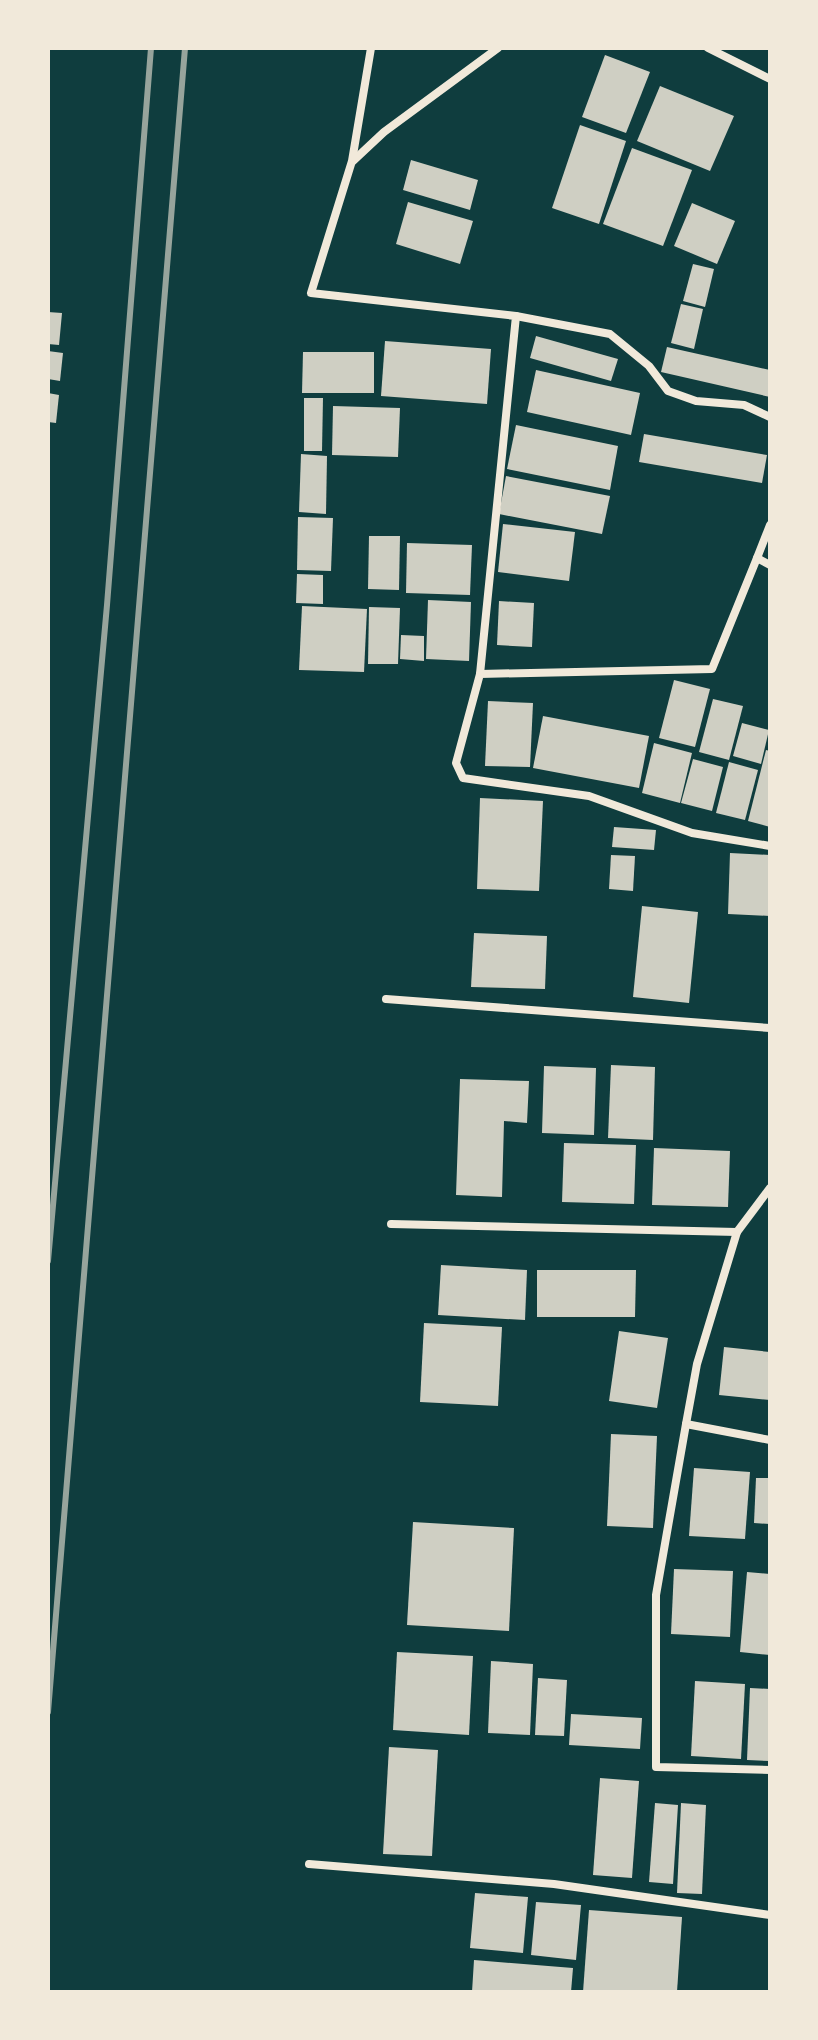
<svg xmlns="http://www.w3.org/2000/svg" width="818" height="2040" font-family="Signika,sans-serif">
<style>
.building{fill:#cfcfc3}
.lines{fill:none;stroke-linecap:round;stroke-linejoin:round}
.minor{stroke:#f1e9da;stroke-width:8}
.rail{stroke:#97a49c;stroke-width:6}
</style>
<rect width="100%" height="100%" fill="#0f3d3e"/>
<g class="building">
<path d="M605,55L650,72L626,133L582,117Z"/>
<path d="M660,86L734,116L710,171L637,141Z"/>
<path d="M580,125L626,141L599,224L552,208Z"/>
<path d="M632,148L692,170L663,246L603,224Z"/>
<path d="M411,160L478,180L470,210L403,190Z"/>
<path d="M408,202L473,221L460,264L396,244Z"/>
<path d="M692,203L735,221L717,264L674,246Z"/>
<path d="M693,264L714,269L705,307L683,301Z"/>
<path d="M681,304L703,309L694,349L671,343Z"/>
<path d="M48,312L62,313L59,345L48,344Z"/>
<path d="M536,336L618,359L611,381L530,358Z"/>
<path d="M385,341L491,349L487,404L381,396Z"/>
<path d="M667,347L770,370V397L661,372Z"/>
<path d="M48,351L63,353L60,381L48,379Z"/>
<path d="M303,352H374V393H302Z"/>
<path d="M536,370L640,393L631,435L527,412Z"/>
<path d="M48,393L59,395L56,423L48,422Z"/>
<path d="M304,398H323L322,451H304Z"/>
<path d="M333,406L400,408L398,457L332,455Z"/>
<path d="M516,425L618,446L610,490L507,469Z"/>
<path d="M644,434L767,455L762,483L639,462Z"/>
<path d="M301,454L327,456L326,514L299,512Z"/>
<path d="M506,476L610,496L602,534L499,514Z"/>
<path d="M298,517L333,518L331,571L297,570Z"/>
<path d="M503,524L575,532L569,581L498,572Z"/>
<path d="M369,536H400L399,590L368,589Z"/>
<path d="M407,543L472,545L470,595L406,593Z"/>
<path d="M297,574L323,575V604L296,603Z"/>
<path d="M428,600L471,602L469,661L426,659Z"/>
<path d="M499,601L534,603L532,647L497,645Z"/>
<path d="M302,606L367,609L364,672L299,670Z"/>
<path d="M369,607L400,608L398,664H368Z"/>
<path d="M401,635L424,636V661L400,659Z"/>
<path d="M674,680L710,689L695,747L659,738Z"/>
<path d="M713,699L743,706L729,760L699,752Z"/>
<path d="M488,701L533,703L530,767L485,766Z"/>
<path d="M543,716L649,736L639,788L533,768Z"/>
<path d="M742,723L769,730L761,764L733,756Z"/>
<path d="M654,743L692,753L680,803L642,793Z"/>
<path d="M766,750L770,751V827L748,821Z"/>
<path d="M693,759L723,767L712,811L681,803Z"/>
<path d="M729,762L758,770L745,820L716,813Z"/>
<path d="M480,798L543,801L539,891L477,889Z"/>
<path d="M614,827L656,830L654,850L612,847Z"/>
<path d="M730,853L770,855V916L728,914Z"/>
<path d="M611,855L635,856L633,891L609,889Z"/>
<path d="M642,906L698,912L689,1003L633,997Z"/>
<path d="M474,933L547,936L545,989L471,987Z"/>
<path d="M611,1065L655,1067L653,1140L608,1138Z"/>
<path d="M544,1066L596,1068L594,1135L542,1133Z"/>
<path d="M460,1079L529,1081L527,1123L504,1121L502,1197L456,1195Z"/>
<path d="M564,1143L636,1145L634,1204L562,1202Z"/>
<path d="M654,1148L730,1151L728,1207L652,1205Z"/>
<path d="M441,1265L527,1270L525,1320L438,1315Z"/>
<path d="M537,1270H636L635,1317H537Z"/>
<path d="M424,1323L502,1327L498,1406L420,1402Z"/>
<path d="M619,1331L668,1338L657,1408L609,1401Z"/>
<path d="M724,1347L770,1352V1400L719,1395Z"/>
<path d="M611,1434L657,1436L653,1528L607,1526Z"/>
<path d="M694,1468L750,1472L745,1539L689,1536Z"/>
<path d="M756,1478H770V1524L754,1523Z"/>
<path d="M413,1522L514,1528L509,1631L407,1625Z"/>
<path d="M674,1569L733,1571L730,1637L671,1634Z"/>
<path d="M747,1572L770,1574V1655L740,1652Z"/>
<path d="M397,1652L473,1656L469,1735L393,1730Z"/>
<path d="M491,1661L533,1664L530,1735L488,1733Z"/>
<path d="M538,1678L567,1680L564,1736L535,1735Z"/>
<path d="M695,1681L745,1684L741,1759L691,1756Z"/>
<path d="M750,1688L770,1689V1761L747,1760Z"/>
<path d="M571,1714L642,1718L640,1749L569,1745Z"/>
<path d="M389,1747L438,1750L432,1856L383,1854Z"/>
<path d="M600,1778L639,1781L632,1878L593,1875Z"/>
<path d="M655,1803L678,1805L673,1884L649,1882Z"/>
<path d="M681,1803L706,1805L702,1894L677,1893Z"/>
<path d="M475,1893L528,1897L523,1953L470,1948Z"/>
<path d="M536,1902L581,1905L576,1960L531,1955Z"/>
<path d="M589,1910L682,1917L677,1992H583Z"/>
<path d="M474,1960L573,1968L571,1992H472Z"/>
</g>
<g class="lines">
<g class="minor">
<path d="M371,48L352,161L311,293L516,316L480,674"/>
<path d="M708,48L770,79"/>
<path d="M353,161L384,132L498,48"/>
<path d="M516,316L610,334L649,366L668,391L696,401L744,405L770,417"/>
<path d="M757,558L770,525"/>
<path d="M770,565L757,558L712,669L480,674L456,763L463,778L589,796L692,833L770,846"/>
<path d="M386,999L770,1028"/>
<path d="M391,1224L737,1232L770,1188"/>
<path d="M737,1232L697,1364L686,1424L770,1440"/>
<path d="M686,1424L656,1595V1767L770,1770"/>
<path d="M309,1864L554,1884L770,1915"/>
</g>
<g class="rail">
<path d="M48,1261L107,605L151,48"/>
<path d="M48,1712L185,48"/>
</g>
</g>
<rect width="818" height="2040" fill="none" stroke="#f1e9da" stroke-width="100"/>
</svg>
